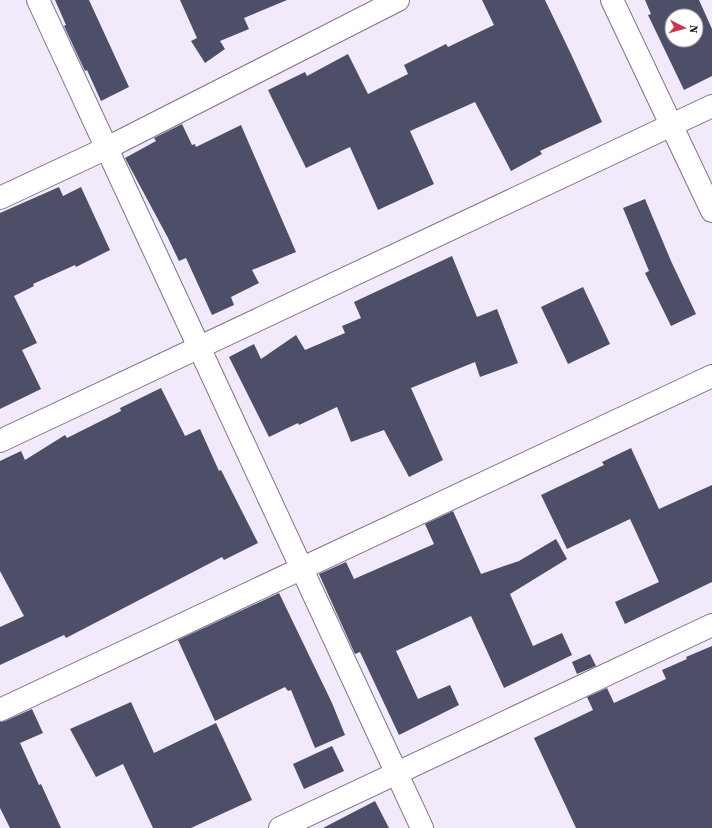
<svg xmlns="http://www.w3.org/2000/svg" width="712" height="828" font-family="'Source Serif 4',serif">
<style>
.building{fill:#4d4e68;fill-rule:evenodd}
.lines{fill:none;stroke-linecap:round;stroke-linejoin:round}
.minor-casing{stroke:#7f728c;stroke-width:24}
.minor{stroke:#fff;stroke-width:22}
</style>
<rect width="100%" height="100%" fill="#f2e9fb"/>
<g class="building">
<path d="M55,0H89L129,87L101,101L87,70L85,71L64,26L66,25Z"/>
<path d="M180,0H287L244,18L249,29L220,41L225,49L205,63L191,41L197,38Z"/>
<path d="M482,0H545L571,54L602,122L540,151L542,154L511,171L475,102L410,131L434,184L378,210L350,147L306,168L268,90L305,72L307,76L348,54L368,94L408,74L404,65L446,44L448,47L494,25Z"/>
<path d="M645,0H699L712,29V76L684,90L648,15L651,14ZM672,16H696V40H672Z"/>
<path d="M182,124L192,145L195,144L196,147L241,125L296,252L252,270L259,283L231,297L234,305L212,315L186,258L179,261L168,238L125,158L156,141L154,138Z"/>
<path d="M59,187L63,196L81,187L110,250L76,267L75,265L33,284L34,286L14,296L37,343L22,350L41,389L0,409V213Z"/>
<path d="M645,199L671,261L696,314L671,326L645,273L649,271L623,208Z"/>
<path d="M452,256L477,317L497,309L518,363L480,377L475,362L411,388L443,460L409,477L384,430L351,442L337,407L299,425L298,423L269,437L229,357L254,344L261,359L296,335L305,350L345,333L342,326L361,318L354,302Z"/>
<path d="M583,287L610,344L568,364L541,307Z"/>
<path d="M161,388L185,436L200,429L219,471L221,470L258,543L224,560L222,557L66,638L64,635L0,665V627L24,616L0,571V461L21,451L25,460L65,435L67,438L121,411L120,408Z"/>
<path d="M631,448L659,509L712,485V582L625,624L615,602L659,582L630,519L567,549L541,495L604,465L602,462Z"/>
<path d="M453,511L481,574L519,561L556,539L567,559L510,594L533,646L562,633L572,655L504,688L471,616L396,651L418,699L450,685L459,705L399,735L360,652L355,654L319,574L346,562L354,579L434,544L425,524Z"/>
<path d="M279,593L332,703L345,735L315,748L291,690L288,691L285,687L215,721L178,640Z"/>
<path d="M712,646V828H576L534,738L593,710L587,697L607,688L614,703L666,679L662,670L687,659L686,657Z"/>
<path d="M590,654L596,666L577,674L572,662Z"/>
<path d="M131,702L154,753L216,723L252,800L191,828H153L123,764L96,777L70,729Z"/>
<path d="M32,709L43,733L20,743L39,785L41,784L61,828H10L0,808V722L5,721Z"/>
<path d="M332,746L344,771L304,789L293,764Z"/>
<path d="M375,801L389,828H323Z"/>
</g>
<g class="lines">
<defs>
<g id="minor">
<path d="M38,0L422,828"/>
<path d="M612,0L712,211"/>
<path d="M0,198L107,148L398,0"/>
<path d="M0,441L712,106"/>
<path d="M0,710L712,376"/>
<path d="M280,828L712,625"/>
</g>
</defs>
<use href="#minor" class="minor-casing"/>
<use href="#minor" class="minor"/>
</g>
<g transform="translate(684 28) rotate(96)"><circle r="19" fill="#ffffff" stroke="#9f9da1"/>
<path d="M0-3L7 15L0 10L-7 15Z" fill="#c9394c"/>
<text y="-6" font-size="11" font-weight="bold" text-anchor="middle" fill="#0e0913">N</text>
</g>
</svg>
